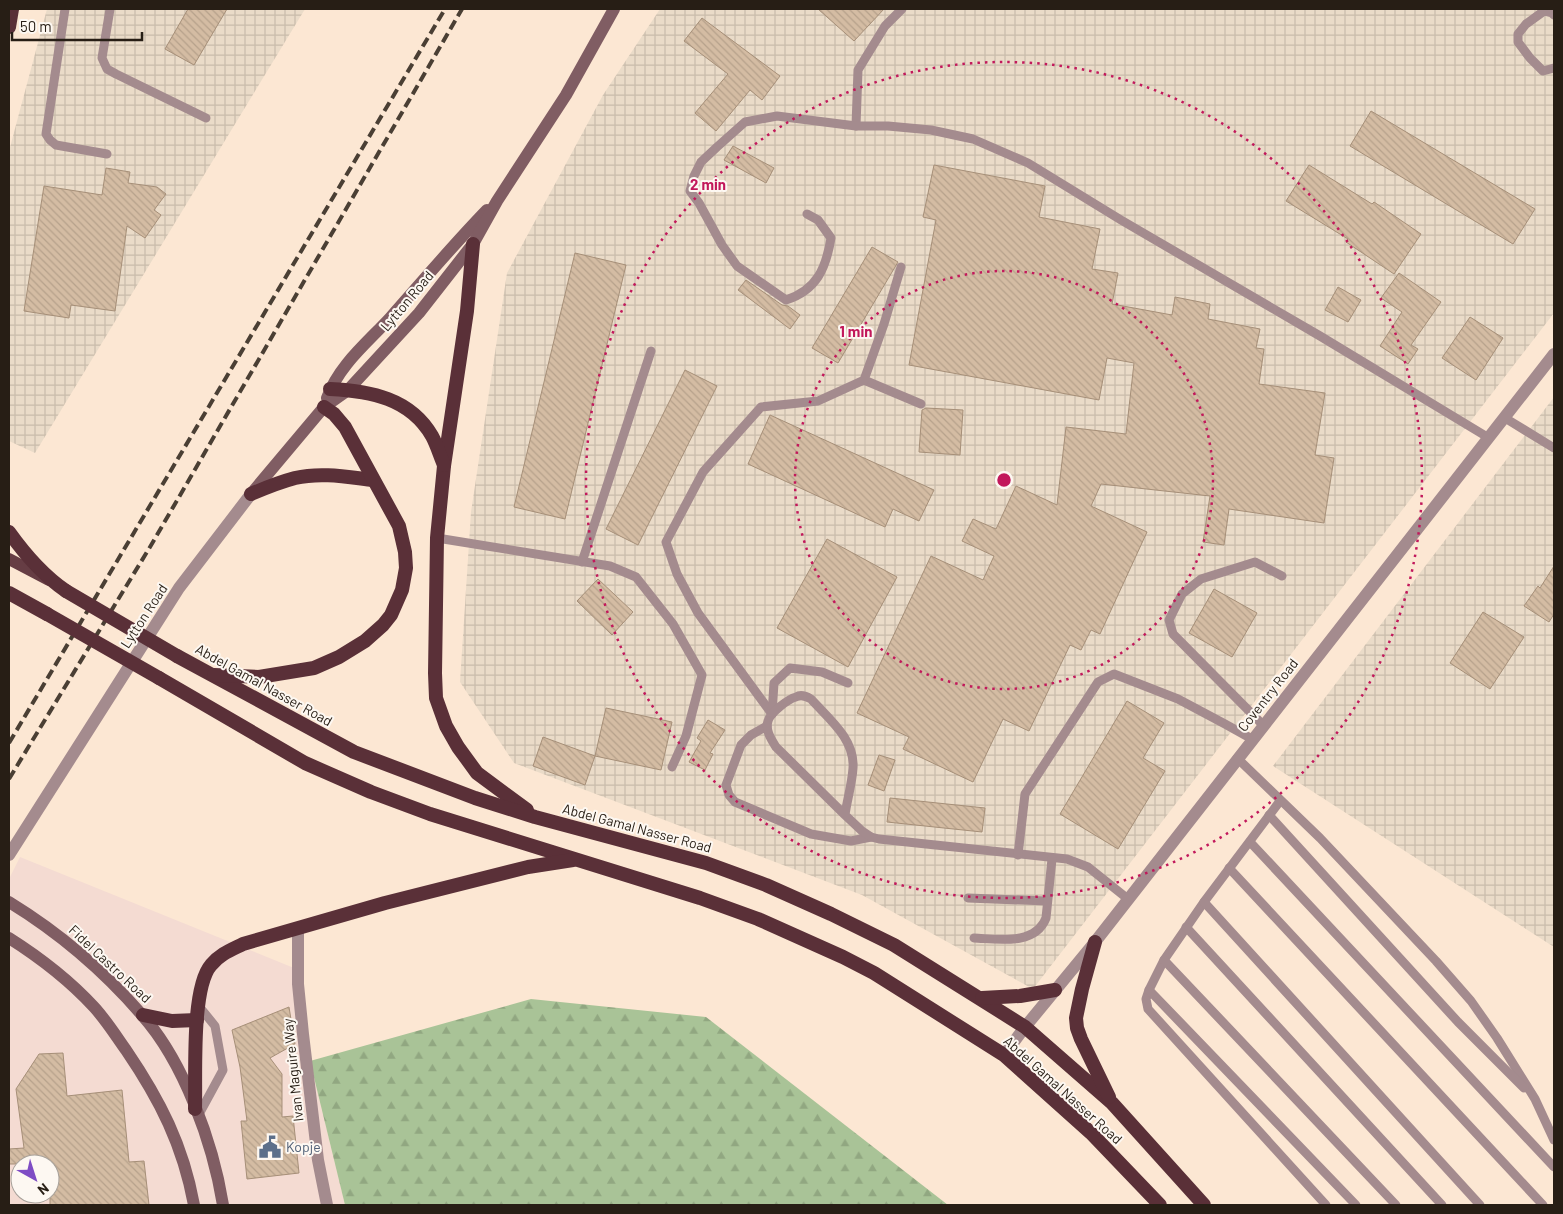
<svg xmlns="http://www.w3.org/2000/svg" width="1563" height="1214" font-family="Barlow,sans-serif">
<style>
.commercial{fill:#f4dbd2;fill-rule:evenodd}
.industrial{fill:url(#industrial-grid)}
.forest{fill:url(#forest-firs)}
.building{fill:url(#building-back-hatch);stroke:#a68f78}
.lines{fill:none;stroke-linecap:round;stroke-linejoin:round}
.service{stroke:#a48b8e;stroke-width:9}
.minor{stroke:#a48b8e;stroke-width:12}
.tertiary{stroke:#a48b8e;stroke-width:12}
.secondary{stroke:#805d63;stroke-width:12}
.primary{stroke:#663d44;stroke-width:12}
.trunk{stroke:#5a3038;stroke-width:14}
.rail{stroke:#4a3f34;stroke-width:4;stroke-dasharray:10 5;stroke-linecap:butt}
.trunk-bridge{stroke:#5a3038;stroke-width:14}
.ring{fill:none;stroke:#c2185b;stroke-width:2.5;stroke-dasharray:2.5 5}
.labels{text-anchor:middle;stroke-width:4;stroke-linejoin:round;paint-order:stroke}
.street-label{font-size:14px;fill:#271e15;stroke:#fdf8f2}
.service-label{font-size:14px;fill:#4e5e75;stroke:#fdf8f2;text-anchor:start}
.centre{fill:#c2185b;stroke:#fdf8f2;stroke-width:2.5}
.ring-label{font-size:15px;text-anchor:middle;font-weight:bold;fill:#c2185b;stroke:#fdf8f2;stroke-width:4;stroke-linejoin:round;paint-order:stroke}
</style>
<defs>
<pattern id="industrial-grid" width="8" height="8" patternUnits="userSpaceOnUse" patternTransform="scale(1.25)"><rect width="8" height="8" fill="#eadbc8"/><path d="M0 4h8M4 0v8" fill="none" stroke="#c9bcab"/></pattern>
<pattern id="forest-firs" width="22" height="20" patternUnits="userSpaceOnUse" patternTransform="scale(1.25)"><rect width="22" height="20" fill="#a9c397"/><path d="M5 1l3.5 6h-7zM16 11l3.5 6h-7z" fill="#91a781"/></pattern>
<pattern id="building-back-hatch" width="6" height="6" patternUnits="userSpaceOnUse" patternTransform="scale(1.25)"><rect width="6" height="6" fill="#d4bca3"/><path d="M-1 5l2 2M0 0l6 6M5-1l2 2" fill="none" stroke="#b6a18b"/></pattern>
</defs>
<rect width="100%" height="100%" fill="#fce7d3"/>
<path class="commercial" d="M20,857L294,968L310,1061L345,1205H9V879ZM20,1164H50V1194H20Z"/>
<g class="industrial">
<path d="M47,9H305L35,453L9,441V151Z"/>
<path d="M660,9H1554V313L1033,989L862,895L514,763L460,682L471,512L507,273L603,95Z"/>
<path d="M1554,397V947L1273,766Z"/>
</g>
<path class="forest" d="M531,999L706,1017L948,1205H345L310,1061Z"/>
<g class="building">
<path d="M188,9H227L194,65L165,49Z"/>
<path d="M818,9H884L854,41Z"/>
<path d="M702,18L780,76L762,100L750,90L716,131L695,113L728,74L684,41Z"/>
<path d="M1371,111L1535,209L1513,244L1350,146Z"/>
<path d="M733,146L774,168L766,183L724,160Z"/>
<path d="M934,165L1045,186L1039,217L1100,229L1092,269L1118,273L1112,304L1172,315L1175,297L1210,304L1208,319L1260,329L1256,348L1264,349L1259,384L1325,393L1315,455L1334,458L1324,523L1229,509L1224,545L1203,542L1210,496L1101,484L1091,506L1147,532L1100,634L1091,630L1081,650L1070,645L1029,731L1003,719L973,782L903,749L909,737L857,713L931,556L983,580L994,556L962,541L973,519L996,529L1016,486L1057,505L1066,427L1126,434L1134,363L1107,358L1099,400L909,365L936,220L923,217Z"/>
<path d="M1309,165L1372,204L1374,202L1421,234L1394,274L1346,242L1348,239L1286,201Z"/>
<path d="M106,168L130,172L128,183L157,187L166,194L154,210L161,215L145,238L127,226L115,311L71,305L69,318L24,311L44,186L102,195Z"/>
<path d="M872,247L898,262L838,363L812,348Z"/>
<path d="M575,253L626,265L565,519L514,507Z"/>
<path d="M1399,273L1441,302L1411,345L1418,349L1408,364L1380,346L1402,312L1381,298Z"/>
<path d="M746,280L782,305L788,306L800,315L790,329L738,290Z"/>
<path d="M1338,287L1361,300L1348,322L1325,310Z"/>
<path d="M1470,317L1503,338L1476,380L1442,358Z"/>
<path d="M685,370L717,386L638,545L606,529Z"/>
<path d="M926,408L963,410L960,455L919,452L922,410Z"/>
<path d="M770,415L934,490L919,521L893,509L885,527L748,464Z"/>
<path d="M827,539L897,577L848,667L777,628Z"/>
<path d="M1554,566V614L1549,622L1524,606L1538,586L1540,588Z"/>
<path d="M598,579L633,612L612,635L577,601Z"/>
<path d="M1214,589L1257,613L1232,657L1189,633Z"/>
<path d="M1483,612L1524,637L1490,689L1450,663Z"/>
<path d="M1127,701L1164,723L1143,758L1165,771L1118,849L1060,814Z"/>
<path d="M606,708L672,722L661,770L595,756Z"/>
<path d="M708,720L725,730L710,753L713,754L705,770L689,762L701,741L697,738Z"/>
<path d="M543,737L595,756L585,785L533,766Z"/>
<path d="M879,755L895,760L884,791L868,785Z"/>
<path d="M890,798L985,808L982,832L887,822Z"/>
<path d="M289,1007L295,1044L270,1058L282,1074V1117L293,1116L299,1173L247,1179L241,1121H247L240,1067L232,1030Z"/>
<path d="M63,1053L67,1096L122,1090L129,1162L144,1161L149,1205H50V1164H9V1149L24,1148L16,1089L39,1054Z"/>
</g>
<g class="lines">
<g class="service">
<path d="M65,9L46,134L50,140L56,145L107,154"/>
<path d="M110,9L102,58L107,69L116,74L206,118"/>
<path d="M1554,15L1552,13L1544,11L1526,24L1518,34V42L1530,58L1543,71L1554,68"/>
<path d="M856,126L858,70L885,26L902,9"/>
<path d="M807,214L818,220L831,238C826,268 817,290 786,300L737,266L722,245L699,203L690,191L694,176L701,162L717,147L745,122L777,116L856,126H888L931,130L973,139L1028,163L1121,220L1320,336L1489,438"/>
<path d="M864,380L921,404"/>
<path d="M1505,418L1554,448"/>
<path d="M437,538L610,566L636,577L673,624L702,675L686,736L672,767"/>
<path d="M582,562L651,351"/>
<path d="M772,714L698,613L677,574L666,542L703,472L761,407L818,401L864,380L884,324L901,267"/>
<path d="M772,714L774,683L790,668L822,672L848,683"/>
<path d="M1263,725L1173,634L1169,620L1182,594L1201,579L1255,562L1282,576"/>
<path d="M767,726L751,735L741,745L726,785L729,795L735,802L811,834L851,841L871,837"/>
<path d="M1237,758L1320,838L1436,961L1471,1001L1497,1038L1535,1099L1554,1140"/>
<path d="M1280,801L1204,902L1164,960L1149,990L1146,999L1148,1009L1326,1205"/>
<path d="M845,815C847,800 852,784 853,768C855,739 829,719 811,699C806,696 801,694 796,697C788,699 770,713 768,721C765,730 771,739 776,747L845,815L862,831L871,837L879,839L1067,859L1088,867L1128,899"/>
<path d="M1269,815L1458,1022L1524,1088"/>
<path d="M1250,842L1554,1167"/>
<path d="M1018,855L1025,794L1098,682L1114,674L1178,699L1225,724L1252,739"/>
<path d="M1229,868L1543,1205"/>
<path d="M968,898L1047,901"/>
<path d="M1204,902L1480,1205"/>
<path d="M1186,927L1442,1205"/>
<path d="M974,938C998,939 1035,946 1046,918L1052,859"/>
<path d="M1164,960L1396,1205"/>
<path d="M1149,990L1356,1205"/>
<path d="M198,1116L223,1070L215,1026L198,1005"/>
</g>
<path class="minor" d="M298,929V984L303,1034L318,1160L327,1205"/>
<g class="tertiary">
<path d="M9,855L179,588L251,494"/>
<path d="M1004,1055L1025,1027L1095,942L1554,354"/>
</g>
<g class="secondary">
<path d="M327,398C339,365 367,343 390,318C422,282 453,245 487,210"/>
<path d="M251,494L324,407L348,390L419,313L473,244L497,201L566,95L614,9"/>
<path d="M9,902C58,932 104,971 142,1015C184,1062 213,1143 223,1205"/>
<path d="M9,938C39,957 70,981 94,1007C106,1020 116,1036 126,1050C160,1100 183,1145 194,1205"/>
</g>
<path class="primary" d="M9,559L49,580"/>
<g class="trunk">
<path d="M9,27L12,9"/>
<path d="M473,244L467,311L444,466L437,538L435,673L436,698L446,726L458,747L477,773L527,810"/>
<path d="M330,389C370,391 410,398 432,436C437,445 440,456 444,465"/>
<path d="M251,494C265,488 280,482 295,478C321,472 347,477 373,480"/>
<path d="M9,532C24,553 44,576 66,591"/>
<path d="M9,593L47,614"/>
<path d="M177,656L354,752L475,798L535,817L706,863L766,885L831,914L894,945L1025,1027L1112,1103L1204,1205"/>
<path d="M214,675L259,677L314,668L339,657L365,641L383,625L391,615L402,590L406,568L405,552L399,526L345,427L334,414L324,407"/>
<path d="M159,678L305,763L371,792L430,814L700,898L758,919L843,957L874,973L1004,1055L1091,1133L1160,1205"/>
<path d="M1095,942L1082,989L1076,1018L1077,1028L1081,1039L1109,1097"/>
<path d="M982,998L1020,996L1055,990"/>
<path d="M143,1015L172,1021L197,1020"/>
<path d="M195,1109C196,1076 191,988 211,965C220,954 231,950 243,944L385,903L528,867L573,860"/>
</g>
<g class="rail">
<path d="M9,743L445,9"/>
<path d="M9,779L150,547L462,9"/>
</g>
<g class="trunk-bridge">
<path d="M66,591L177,656"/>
<path d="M47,614L159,678"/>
</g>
</g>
<g class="ring">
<circle cx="1004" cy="480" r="209"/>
<circle cx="1004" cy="480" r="418"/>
</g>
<defs>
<symbol id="civic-bare" viewBox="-9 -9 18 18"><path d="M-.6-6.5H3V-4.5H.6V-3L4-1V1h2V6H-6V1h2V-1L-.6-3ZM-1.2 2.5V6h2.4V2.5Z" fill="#5c6f8a" stroke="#fdf8f2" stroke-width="2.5" paint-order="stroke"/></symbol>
</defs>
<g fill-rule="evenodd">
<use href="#civic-bare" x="254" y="1131" width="32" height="32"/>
</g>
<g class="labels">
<g class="street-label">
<text transform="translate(407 301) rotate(-50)" y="5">Lytton Road</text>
<text transform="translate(144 616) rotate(-57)" y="5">Lytton Road</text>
<text transform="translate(264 685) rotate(29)" y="5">Abdel Gamal Nasser Road</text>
<text transform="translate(1268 695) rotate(-52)" y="5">Coventry Road</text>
<text transform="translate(637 828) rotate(15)" y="5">Abdel Gamal Nasser Road</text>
<text transform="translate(110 964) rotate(43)" y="5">Fidel Castro Road</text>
<text transform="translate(293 1070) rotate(-96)" y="5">Ivan Maguire Way</text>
<text transform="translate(1063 1090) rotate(42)" y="5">Abdel Gamal Nasser Road</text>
</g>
<g class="service-label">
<text x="286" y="1152">Kopje</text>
</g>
</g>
<circle cx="1004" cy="480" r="8" class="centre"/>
<g class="ring-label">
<text x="708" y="190">2 min</text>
<text x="856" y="337">1 min</text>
</g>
<rect width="1563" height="1214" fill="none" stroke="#271e15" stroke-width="20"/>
<g transform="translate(35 1179) rotate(141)"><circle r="24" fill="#fdf8f2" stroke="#a7a19a"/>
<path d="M0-4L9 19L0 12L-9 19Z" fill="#7e4cc4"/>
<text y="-8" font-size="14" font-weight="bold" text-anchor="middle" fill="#271e15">N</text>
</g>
<path d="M12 32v8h130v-8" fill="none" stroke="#271e15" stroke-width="2.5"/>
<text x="20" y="32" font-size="15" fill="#271e15" stroke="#fdf8f2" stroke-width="4" paint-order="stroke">50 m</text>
</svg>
